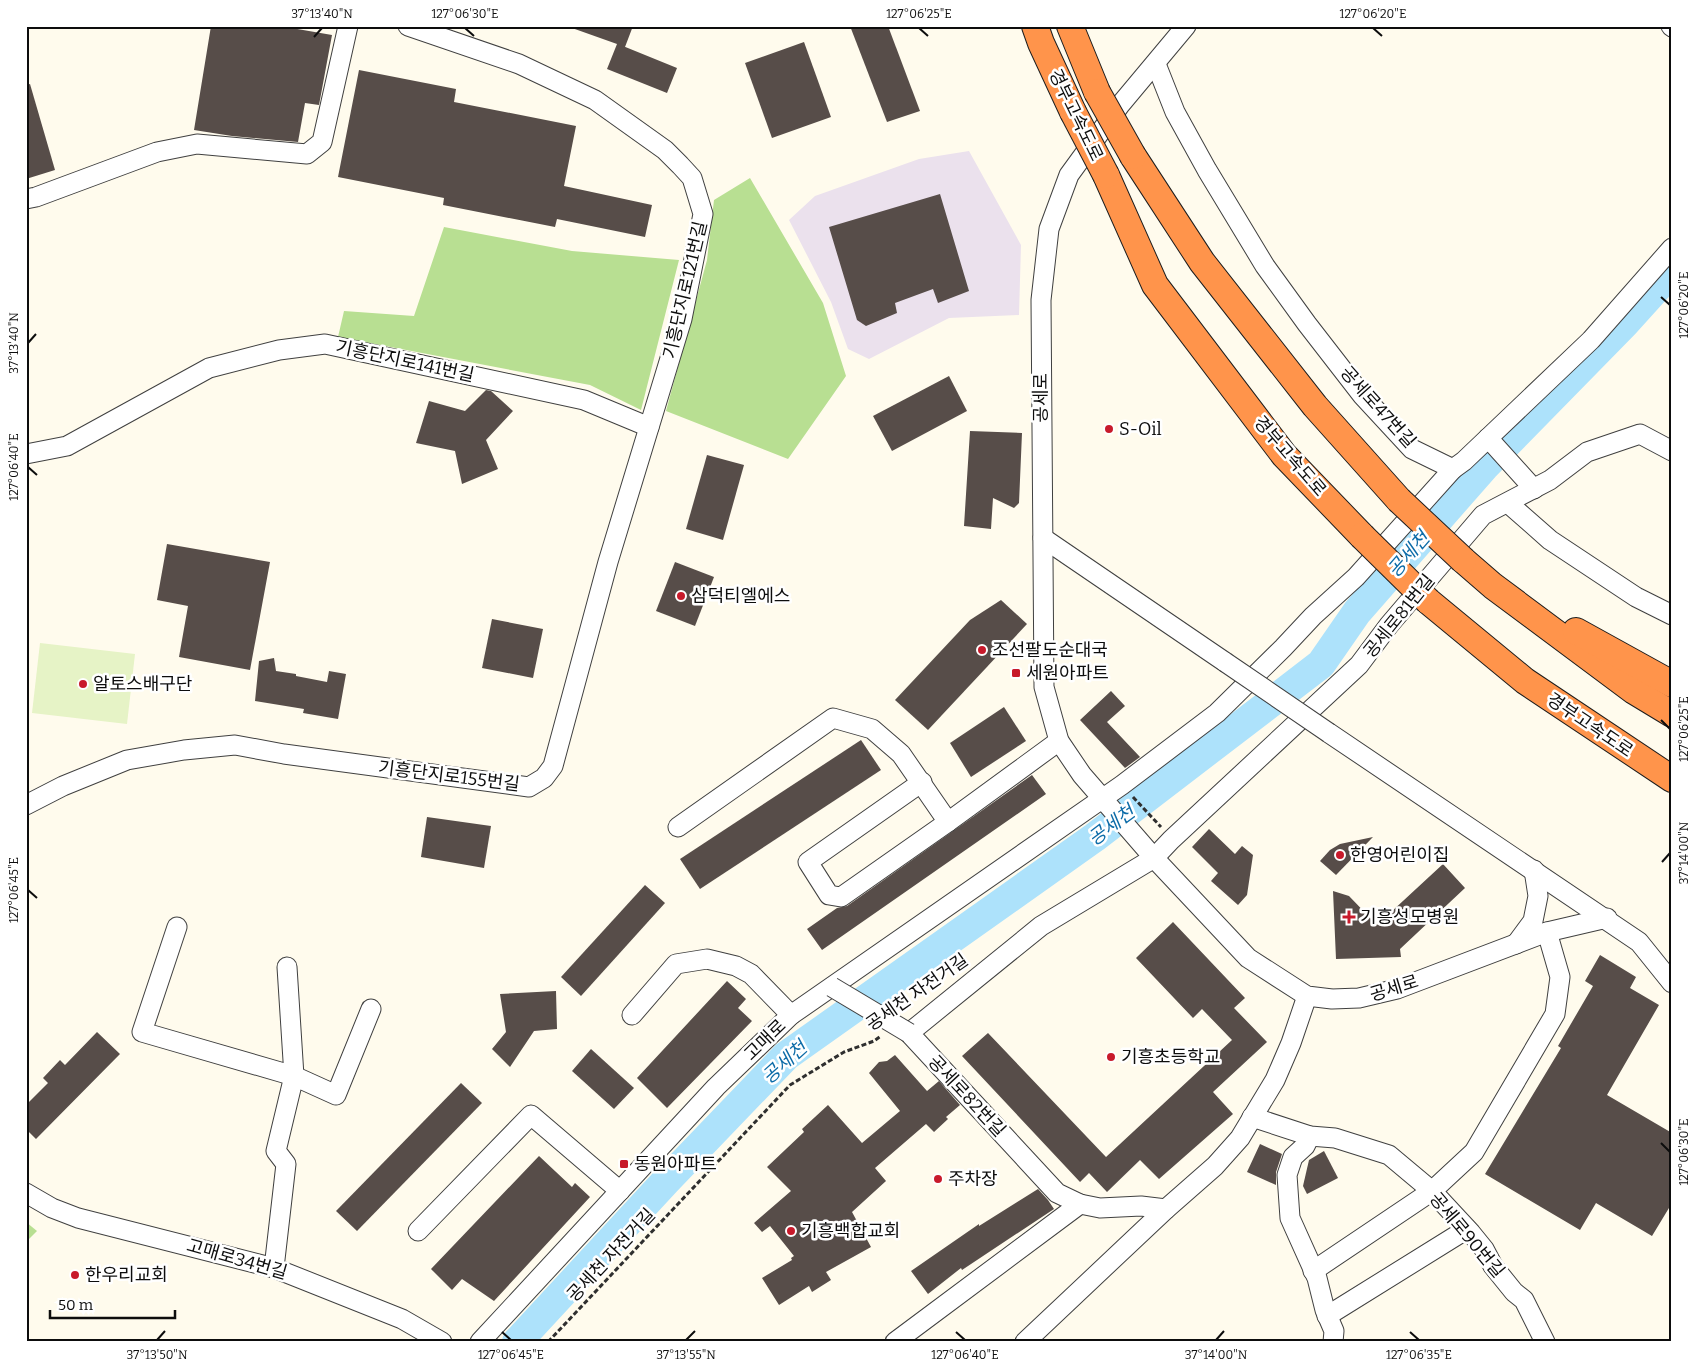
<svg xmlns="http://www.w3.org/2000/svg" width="1698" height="1368" font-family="Bitter,'Noto Sans KR',serif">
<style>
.industrial{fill:#ebe1ed}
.forest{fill:#b8df92}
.pitch{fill:#e6f3c6}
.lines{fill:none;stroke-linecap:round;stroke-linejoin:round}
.river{stroke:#ade2fb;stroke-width:30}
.building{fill:#574d49}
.minor-casing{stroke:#404040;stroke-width:21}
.highway-casing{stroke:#1e1e1e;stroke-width:28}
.path{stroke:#2f2f2f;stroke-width:3;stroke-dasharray:5 2.5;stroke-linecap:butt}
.minor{stroke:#fff;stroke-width:19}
.highway{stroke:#ff944b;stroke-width:26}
.minor-bridge-casing{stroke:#404040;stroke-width:21;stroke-linecap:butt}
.highway-bridge-casing{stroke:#1e1e1e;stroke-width:28;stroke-linecap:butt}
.minor-bridge{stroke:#fff;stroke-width:19}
.highway-bridge{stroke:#ff944b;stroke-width:26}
.ticks{fill:none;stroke:#0d0d0d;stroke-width:2}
.poi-dot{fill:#c81a2b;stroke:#fff;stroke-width:2}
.labels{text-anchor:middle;stroke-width:5;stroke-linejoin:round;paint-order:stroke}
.street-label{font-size:18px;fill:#0d0d0d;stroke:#fff}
.poi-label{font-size:18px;fill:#0d0d0d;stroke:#fff;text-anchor:start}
.water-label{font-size:19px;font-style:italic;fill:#0d6ca8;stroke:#fff}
.neatline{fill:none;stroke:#0d0d0d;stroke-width:2}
.ticks-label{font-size:12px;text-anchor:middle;fill:#0d0d0d}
</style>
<rect width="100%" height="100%" fill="#fffbed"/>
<path class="industrial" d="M969,151L1021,245L1019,315L949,318L869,359L848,349L831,302L789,220L815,196L919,159Z"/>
<g class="forest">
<path d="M750,178L823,303L846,376L788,459L666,411L707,260L714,200Z"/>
<path d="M444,227L572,251L679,260L641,410L590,385L338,337L344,311L414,316Z"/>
<path d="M26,1222L37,1231L26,1242Z"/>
</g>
<path class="pitch" d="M40,643L135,654L127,724L32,713Z"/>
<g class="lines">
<path class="river" d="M517,1342L666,1181L786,1056L1095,837L1321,664L1357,612L1484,467L1625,323L1672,271"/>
</g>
<g class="building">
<path d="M211,26H280L332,35L319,105L305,103L298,142L232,136L194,130Z"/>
<path d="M572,26H633L625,47L618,44L677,68L667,93L607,69L617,44L572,28Z"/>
<path d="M850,26H888L920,111L887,122Z"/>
<path d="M804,42L831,117L772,138L745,63Z"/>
<path d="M359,70L456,89L454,102L576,126L564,186L652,205L645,237L557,219L555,227L443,205L444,198L338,177Z"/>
<path d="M30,84L55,170L26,179V85Z"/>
<path d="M940,194L969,291L938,303L933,289L895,303L897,313L866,326L857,320L829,227Z"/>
<path d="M949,376L967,411L892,451L873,416Z"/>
<path d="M486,390L491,391L513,411L486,440L498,469L462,484L455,451L416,443L429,401L465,411Z"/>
<path d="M970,431L1022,433L1019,503L1014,508L993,498L991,529L964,526Z"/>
<path d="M707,455L744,465L723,540L686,529Z"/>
<path d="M167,544L270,562L250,670L179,657L188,606L157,600Z"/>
<path d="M675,562L714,577L695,626L656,611Z"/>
<path d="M1001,600L1027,624L928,730L895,700L970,620Z"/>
<path d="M492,619L543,629L533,678L482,668Z"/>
<path d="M274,658L276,671L296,674V676L327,682L329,671L346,674L338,719L303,713L304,709L255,701L259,661Z"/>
<path d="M1111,691L1125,706L1107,722L1140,757L1125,768L1080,720Z"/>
<path d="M1004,707L1026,741L971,777L950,743Z"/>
<path d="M861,740L881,770L700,889L680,859Z"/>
<path d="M1032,775L1046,794L822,950L807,929L837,908L847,906Z"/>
<path d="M427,817L491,826L484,868L421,857Z"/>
<path d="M1209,829L1235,854L1242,846L1253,855L1247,895L1238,905L1211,881L1218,873L1192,847Z"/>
<path d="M1373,837L1336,875L1320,861L1330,850L1340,844Z"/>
<path d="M1443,864L1465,888L1400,949L1401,957L1336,959L1333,891L1349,896L1377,925Z"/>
<path d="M645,885L665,903L581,996L561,977Z"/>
<path d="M1173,922L1245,998L1234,1008L1267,1042L1213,1092L1233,1114L1159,1179L1140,1160L1107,1192L1089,1173L1080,1182L962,1056L988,1033L1106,1157L1232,1040L1202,1009L1193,1018L1136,958Z"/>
<path d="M1600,955L1636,977L1630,988L1659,1005L1607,1095L1672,1133V1203L1652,1236L1596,1203L1580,1230L1485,1174L1561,1048L1558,1046L1593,986L1585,981Z"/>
<path d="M727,981L746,999L738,1008L752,1021L667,1108L637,1078Z"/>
<path d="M556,991L557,1029L534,1031L510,1067L492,1049L506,1032L500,994Z"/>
<path d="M97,1032L120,1054L36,1139L26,1129V1105L48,1083L43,1078L60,1060L65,1065Z"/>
<path d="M591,1049L634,1088L614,1109L572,1071Z"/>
<path d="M895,1055L927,1091L939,1081L960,1105L946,1117L948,1119L934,1132L926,1124L875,1168L886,1181L852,1212L871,1247L826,1272L831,1280L812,1292L809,1286L779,1305L762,1278L792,1260L791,1258L794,1256L770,1226L762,1232L754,1223L791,1191L767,1167L804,1132L802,1129L828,1105L862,1143L900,1111L869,1073L879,1062L887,1061Z"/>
<path d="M461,1083L482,1103L357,1231L336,1211Z"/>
<path d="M1260,1144L1282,1154L1276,1172V1185L1247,1172Z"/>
<path d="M1324,1151L1338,1178L1307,1194L1303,1186L1309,1160Z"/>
<path d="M539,1156L572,1187L575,1183L590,1197L494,1301L462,1279L452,1290L431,1269Z"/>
<path d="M1038,1189L1048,1200L1054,1209L962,1270L961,1268L928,1294L911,1271L979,1224V1226Z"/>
</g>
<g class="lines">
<defs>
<g id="minor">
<path d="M1186,26L1120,105L1069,175L1049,229L1041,300L1044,687L1059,741L1082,775L1154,858L1248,958L1307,996L1332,999L1359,998L1397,989L1547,932L1607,918"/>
<path d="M1671,26L1672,27"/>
<path d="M1156,64L1175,112L1207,170L1265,266L1307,324L1362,395L1412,449L1453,469L1464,461L1591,340L1672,248"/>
<path d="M26,199L36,197L157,152L197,144L307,154L322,142L348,26"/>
<path d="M1488,438L1534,489"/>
<path d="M26,454L67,446L209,368L279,350L325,344L584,400L649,427"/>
<path d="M1508,503L1550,540L1636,597L1672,615"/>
<path d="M1043,538L1225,662"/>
<path d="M1329,733L1639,942L1672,983"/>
<path d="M922,782L808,862L829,895L841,897L948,822L1059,741"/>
<path d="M26,805L63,786L127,760L184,750L235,745L284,754L529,787L544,778L553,766L608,562L682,319L703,214L692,178L680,165L665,150L595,100L519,64L408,26"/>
<path d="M678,827L833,718L872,729L901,754L948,822"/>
<path d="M177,927L142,1032L294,1076L287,967"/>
<path d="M1516,944L1533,921L1538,896L1534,870"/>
<path d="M632,1015L676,964L707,959L736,966L751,974L791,1015"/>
<path d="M1252,1117L1310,1136L1335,1138L1389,1155L1432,1191L1471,1233L1484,1249L1493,1266L1514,1292L1524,1300L1545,1342"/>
<path d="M1310,1136L1305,1146L1293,1157L1287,1175L1290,1218L1317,1278L1325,1310L1334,1331L1333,1342"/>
<path d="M26,1193L52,1208L78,1218L274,1268L402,1319L442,1342"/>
<path d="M1080,1204L1100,1208L1141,1206L1166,1209"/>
<path d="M418,1231L531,1115L620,1191"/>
<path d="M274,1268L286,1164L276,1151L294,1076L336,1095L371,1009"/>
<path d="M1313,1271L1432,1191L1474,1152L1555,1014L1560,977L1547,932"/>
<path d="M1327,1316L1467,1229"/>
<path d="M480,1342L716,1087L791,1015L1122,785L1217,713L1283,648L1313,616L1356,577L1453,469"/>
<path d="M895,1342L1080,1204L1057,1193L909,1033L1041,926L1154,858L1171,840L1359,665L1389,625L1483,515L1550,480L1587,452L1640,434L1672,451"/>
<path d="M1025,1342L1166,1209L1215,1166L1240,1138L1275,1080L1291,1043L1307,996"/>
</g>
<g id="highway">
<path d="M1035,26L1041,43L1073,112"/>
<path d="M1070,26L1097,92"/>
<path d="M1133,156L1202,262L1315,406L1399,500"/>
<path d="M1106,175L1155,285L1284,455L1362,536"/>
<path d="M1463,560L1493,586L1634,691L1672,714"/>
<path d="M1428,601L1525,681L1672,779"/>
<path d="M1576,631L1672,684"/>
</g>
</defs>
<use href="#minor" class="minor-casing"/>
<use href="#highway" class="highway-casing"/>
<g class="path">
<path d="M1133,797L1161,827"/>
<path d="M548,1342L790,1085L844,1052L874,1041L881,1036"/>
</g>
<use href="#minor" class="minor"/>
<use href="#highway" class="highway"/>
<defs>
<g id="minor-bridge">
<path d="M1225,662L1329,733"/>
<path d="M832,987L909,1033"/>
</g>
<g id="highway-bridge">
<path d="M1097,92L1133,156"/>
<path d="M1073,112L1106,175"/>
<path d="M1399,500L1463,560"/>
<path d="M1362,536L1428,601"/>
</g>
</defs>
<use href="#minor-bridge" class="minor-bridge-casing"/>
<use href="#highway-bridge" class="highway-bridge-casing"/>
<use href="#minor-bridge" class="minor-bridge"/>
<use href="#highway-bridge" class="highway-bridge"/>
</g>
<path class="ticks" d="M465,28L474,36M919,28L928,36M1373,28L1382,36M314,37L322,28M1661,297L1670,305M28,343L36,334M28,467L37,475M1661,720L1670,729M1662,862L1670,853M28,890L37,898M1661,1143L1670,1152M502,1332L511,1340M956,1332L965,1340M1410,1332L1419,1340M157,1340L165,1331M686,1340L695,1331M1216,1340L1224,1331"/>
<g class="poi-dot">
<circle cx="1109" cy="429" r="5"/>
<circle cx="681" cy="596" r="5"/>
<circle cx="982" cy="650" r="5"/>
<rect x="1011" y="668" width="10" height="10" rx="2.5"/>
<circle cx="83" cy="684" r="5"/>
<circle cx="1340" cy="855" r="5"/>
<path d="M1346.5 909.5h5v5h5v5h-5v5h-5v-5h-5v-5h5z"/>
<circle cx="1111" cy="1057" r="5"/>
<rect x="619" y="1159" width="10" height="10" rx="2.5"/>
<circle cx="938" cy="1179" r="5"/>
<circle cx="791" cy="1231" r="5"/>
<circle cx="75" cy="1275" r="5"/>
</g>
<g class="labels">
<g class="street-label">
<text transform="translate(1076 115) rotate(64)" y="6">경부고속도로</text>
<text transform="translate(685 290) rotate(-77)" y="6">기흥단지로121번길</text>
<text transform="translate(405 361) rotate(12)" y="6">기흥단지로141번길</text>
<text transform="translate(1041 398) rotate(-90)" y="6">공세로</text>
<text transform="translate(1378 407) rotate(48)" y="6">공세로47번길</text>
<text transform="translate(1290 456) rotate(49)" y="6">경부고속도로</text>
<text transform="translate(1399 616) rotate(-51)" y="6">공세로81번길</text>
<text transform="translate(1590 725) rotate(34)" y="6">경부고속도로</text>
<text transform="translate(449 776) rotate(7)" y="6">기흥단지로155번길</text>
<text transform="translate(1394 988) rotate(-17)" y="6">공세로</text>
<text transform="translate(917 992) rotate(-35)" y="6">공세천 자전거길</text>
<text transform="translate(765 1040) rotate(-44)" y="6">고매로</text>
<text transform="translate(967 1096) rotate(47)" y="6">공세로82번길</text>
<text transform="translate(1467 1235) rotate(50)" y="6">공세로90번길</text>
<text transform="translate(611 1255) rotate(-47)" y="6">공세천 자전거길</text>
<text transform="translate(237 1259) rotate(16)" y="6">고매로34번길</text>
</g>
<g class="poi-label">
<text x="1119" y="435">S-Oil</text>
<text x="691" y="602">삼덕티엘에스</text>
<text x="992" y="656">조선팔도순대국</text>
<text x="1026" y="679">세원아파트</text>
<text x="93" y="690">알토스배구단</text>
<text x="1350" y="861">한영어린이집</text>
<text x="1360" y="923">기흥성모병원</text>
<text x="1121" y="1063">기흥초등학교</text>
<text x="634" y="1170">동원아파트</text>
<text x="948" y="1185">주차장</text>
<text x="801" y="1237">기흥백합교회</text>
<text x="85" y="1281">한우리교회</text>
</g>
<g class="water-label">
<text transform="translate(1408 554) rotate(-49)" y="7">공세천</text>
<text transform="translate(1111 825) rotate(-37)" y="7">공세천</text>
<text transform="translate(784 1062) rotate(-42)" y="7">공세천</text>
</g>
</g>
<rect width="1698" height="1368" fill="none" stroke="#ffffff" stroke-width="55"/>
<path d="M50 1310v8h125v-8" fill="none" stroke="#0d0d0d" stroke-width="2.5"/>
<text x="58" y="1310" font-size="15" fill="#0d0d0d" stroke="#ffffff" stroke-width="4" paint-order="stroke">50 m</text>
<rect x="28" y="28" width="1642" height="1312" class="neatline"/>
<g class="ticks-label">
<text x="322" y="18">37°13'40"N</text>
<text x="465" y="18">127°06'30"E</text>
<text x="919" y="18">127°06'25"E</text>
<text x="1373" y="18">127°06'20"E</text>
<text transform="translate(1684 305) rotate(-90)" y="4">127°06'20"E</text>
<text transform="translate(14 343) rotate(-90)" y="4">37°13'40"N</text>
<text transform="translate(14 467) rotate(-90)" y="4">127°06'40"E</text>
<text transform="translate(1684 729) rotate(-90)" y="4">127°06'25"E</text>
<text transform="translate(1684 853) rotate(-90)" y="4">37°14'00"N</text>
<text transform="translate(14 890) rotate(-90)" y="4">127°06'45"E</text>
<text transform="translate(1684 1152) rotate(-90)" y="4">127°06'30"E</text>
<text x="157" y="1359">37°13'50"N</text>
<text x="511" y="1359">127°06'45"E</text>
<text x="686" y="1359">37°13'55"N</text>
<text x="965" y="1359">127°06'40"E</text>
<text x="1216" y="1359">37°14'00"N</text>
<text x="1419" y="1359">127°06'35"E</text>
</g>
</svg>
